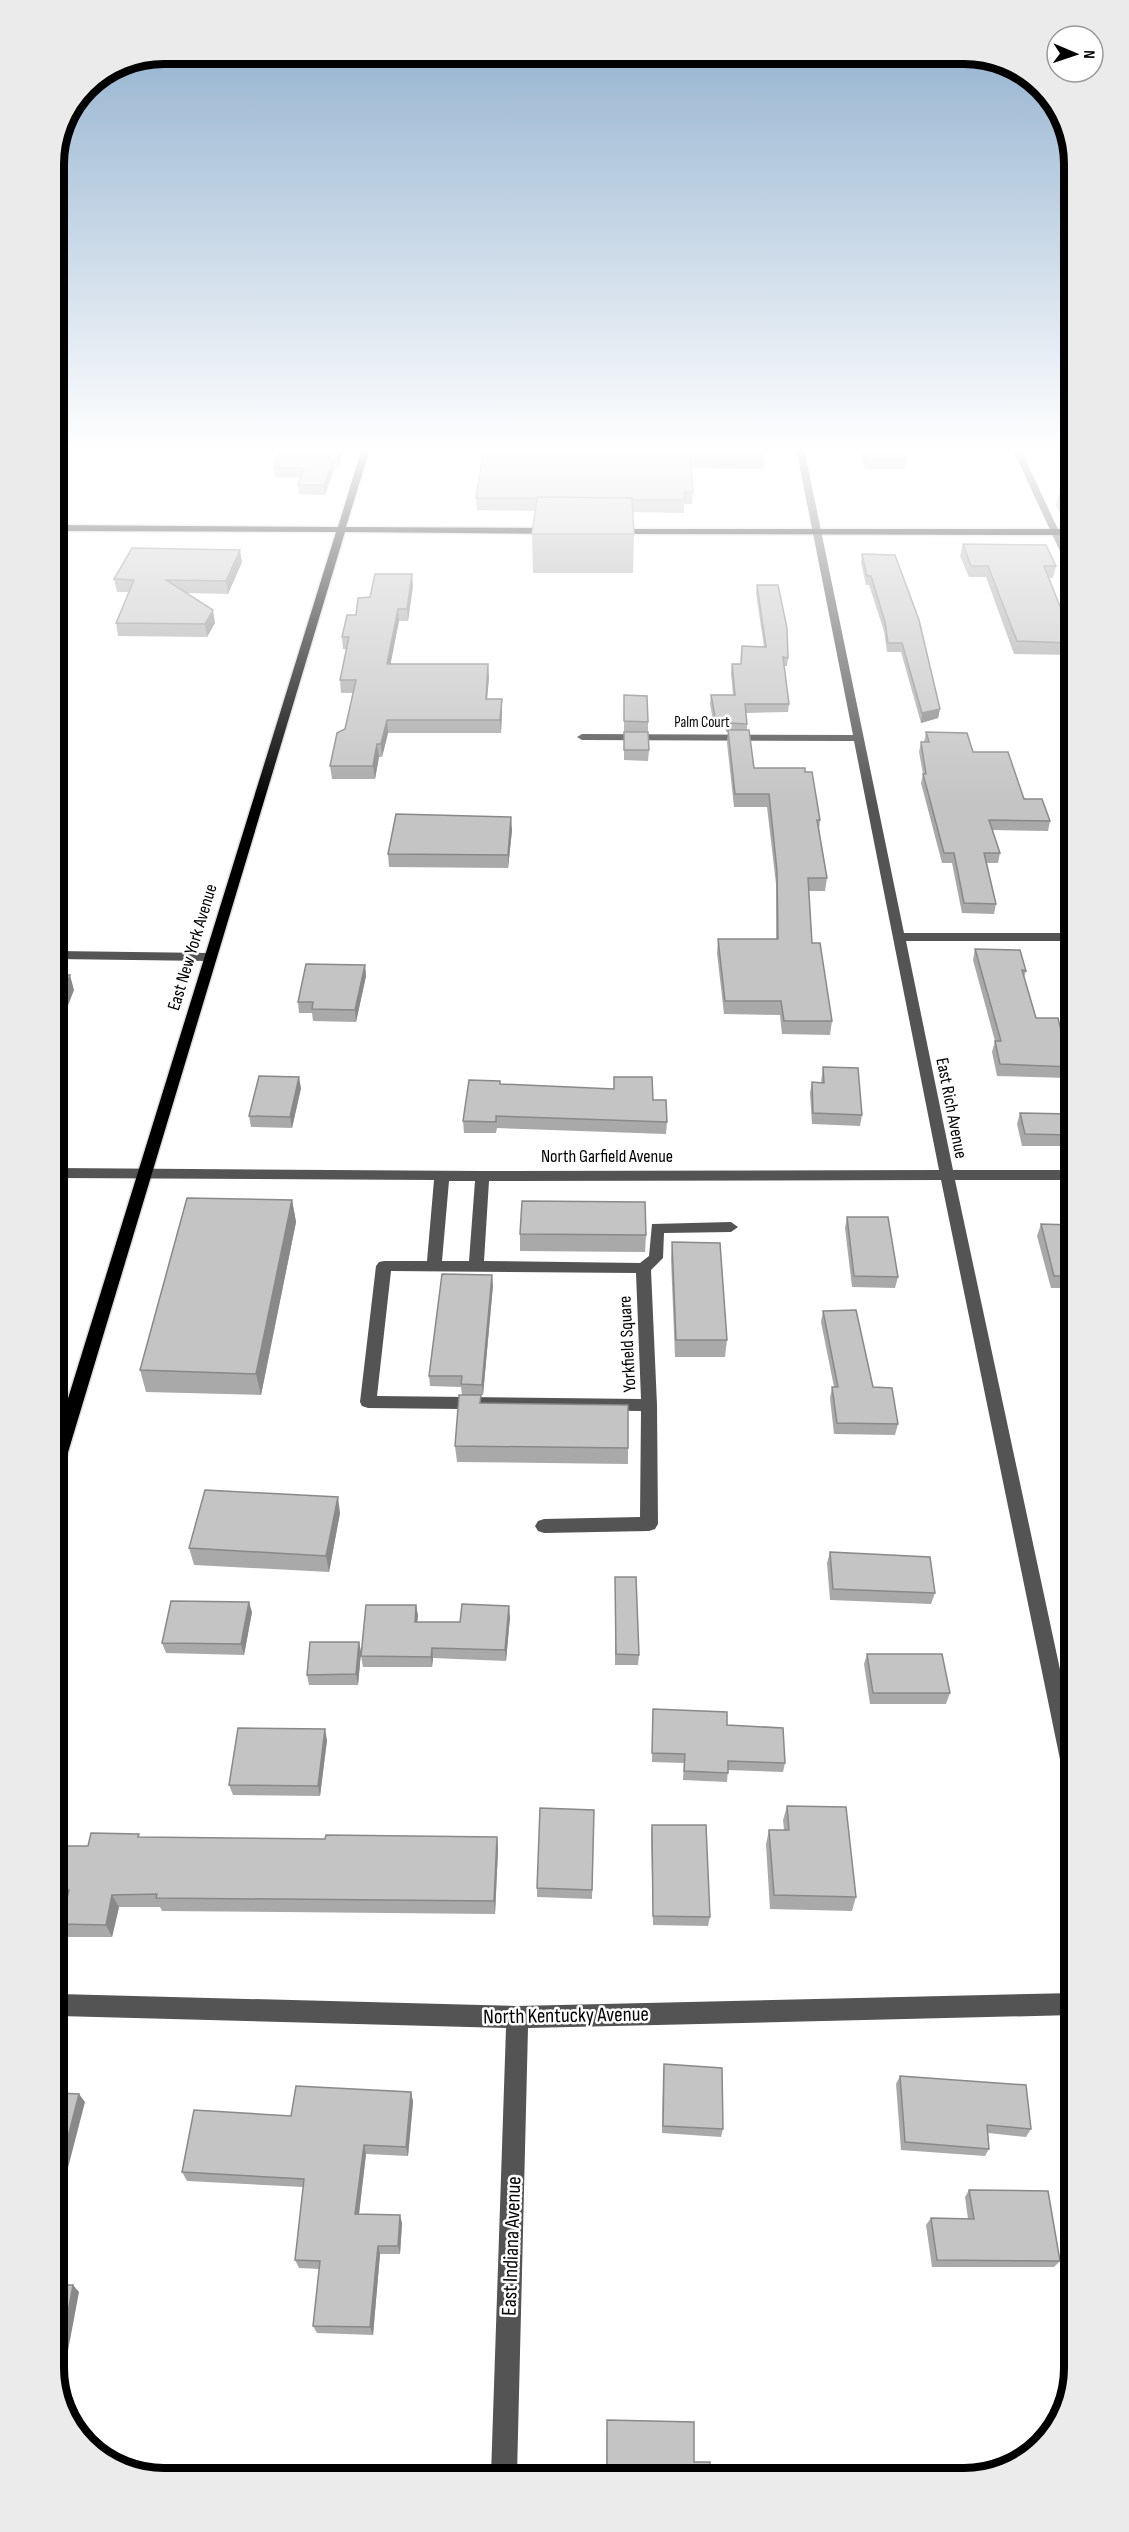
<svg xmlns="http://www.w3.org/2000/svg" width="1129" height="2532" font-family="'Sofia Sans Condensed',sans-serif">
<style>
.green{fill:#dbdbdb}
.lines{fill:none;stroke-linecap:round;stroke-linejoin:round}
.major-casing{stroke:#dbdbdb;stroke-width:3}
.minor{fill:#545454;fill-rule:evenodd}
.major{fill:#000;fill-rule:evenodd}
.wall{fill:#a9a9a9}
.shaded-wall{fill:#898989}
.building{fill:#c4c4c4;stroke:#898989;stroke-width:1.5}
.labels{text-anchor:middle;stroke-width:5;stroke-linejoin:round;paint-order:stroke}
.far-street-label{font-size:15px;fill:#000;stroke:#fff}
.street-label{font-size:18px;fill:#000;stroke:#fff}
.near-street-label{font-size:21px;fill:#000;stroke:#fff}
.rim{fill:none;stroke:#000;stroke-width:8}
</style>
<rect width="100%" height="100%" fill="#fff"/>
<path class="green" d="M1016,448H1070V458H1020Z"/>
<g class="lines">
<defs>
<g id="major">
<path d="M362,448H370L346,527L553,528L557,531L553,534L345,532L66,1459L64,1464L58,1466L57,1434L336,532L55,531V525L338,527Z"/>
<path d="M613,529H1070V535L610,534V530Z"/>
</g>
</defs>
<use href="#major" class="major-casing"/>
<g class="minor">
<path d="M796,448H804L904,933H1071V941H906L953,1170H1072V1180H955L1073,1730V1783L1066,1780L1063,1774L941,1180L489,1181L484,1261L640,1263L649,1256L652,1224L731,1222L738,1227L731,1232L664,1233L663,1258L651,1270L657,1405L658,1524L655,1529L649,1531L544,1533L538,1531L535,1526L538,1521L544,1519L640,1517L641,1411L368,1408L362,1406L360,1402L376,1266L379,1262L384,1261H427L434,1180L57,1178V1168L482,1171L939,1170L854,741L582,740L577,737L582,734L853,735ZM449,1181H475L469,1261H442ZM391,1271L636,1273L641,1399L377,1396Z"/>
<path d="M1012,448H1020L1070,555V567L1066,564Z"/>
<path d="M56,951L209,953L215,957L209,961L56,959Z"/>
<path d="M1074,1993V2015L528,2028L517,2475H491L506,2028L59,2016V1994L517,2006Z"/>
</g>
<use href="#major" class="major"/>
</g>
<g class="wall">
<path d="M345,448L338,469H334L325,495L299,494L298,485L301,478L275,477L274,468Z"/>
<path d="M484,448L765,456L764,469L691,468L693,492L692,504H684V513L632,512L634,534L633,573H533L532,534L535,511L477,510L476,498Z"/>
<path d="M858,448H902L906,460L905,469H865Z"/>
<path d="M1070,455V477L1067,471Z"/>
<path d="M1060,489H1070V527H1067L1056,505Z"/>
<path d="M963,544L1056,566L1053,578H1049L1070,632V655L1014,654L986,577H969L960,556Z"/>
<path d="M862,554L940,709L938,718L921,723L901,652H887L884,631L869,585H866L861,563Z"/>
<path d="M242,562L228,594L186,593L215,623L207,637L118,636L116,623L129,592H117L114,579Z"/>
<path d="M757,585L788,658L787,666H784L789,704L788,712L746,713L747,724V730L754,768L805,772L820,820L819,830L827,878L825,891H809L812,943L832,1021L830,1035L782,1034L780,1015L724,1014L717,953L718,939H776V884L767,807H734L727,743L728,732H726L725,726H714L710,704L711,695H733L731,673L732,664H741L742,646L764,647L756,593Z"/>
<path d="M413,586L408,621H399L390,664L489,677L487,699H502V711L501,733H388L382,757H379L375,779H332L330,766L345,729L354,693H341L340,680L347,649H343L342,637L356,615Z"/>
<path d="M624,695L648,722V732H624Z"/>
<path d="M624,732L649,750L648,761L624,760Z"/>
<path d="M926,732L973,752L1050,821L1048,831L992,830L1000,853L998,863H987L996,904L994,914L962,913L952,863H942L921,783L923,774L919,752L921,742H924Z"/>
<path d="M512,830L508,868L389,867L388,854Z"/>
<path d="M975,949L1026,971L1024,977L1036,1018L1070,1067L1067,1078L997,1076L992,1052L995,1041L973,960Z"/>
<path d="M365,965L366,976L356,1022L313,1021L312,1013H299L298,1002Z"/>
<path d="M823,1067L862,1115L860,1126L812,1124L810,1093L812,1082H821Z"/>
<path d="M500,1084L667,1122L666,1134L497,1128L496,1133H464L463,1121Z"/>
<path d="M301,1088L292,1128L251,1127L249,1116Z"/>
<path d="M1020,1113L1072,1114V1146H1022L1017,1124Z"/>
<path d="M292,1200L296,1222L261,1395L146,1392L140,1370Z"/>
<path d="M847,1217L898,1277L895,1288L852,1287L845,1228Z"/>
<path d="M1041,1224L1072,1225V1288H1051L1037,1236Z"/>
<path d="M520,1234L646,1235L645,1252L520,1251Z"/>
<path d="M672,1242L727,1340L725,1357H675L671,1259Z"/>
<path d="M493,1285L483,1395H481V1403L628,1448V1464L457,1462L455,1446L462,1395L461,1387L430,1386L429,1376Z"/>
<path d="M823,1311L873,1387L898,1424L895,1435L834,1434L830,1398L832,1387H834L821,1322Z"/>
<path d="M340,1513L329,1572L194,1565L189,1548Z"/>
<path d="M830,1552L935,1593L931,1604L830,1600L827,1563Z"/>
<path d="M615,1577L639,1655L638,1665H615Z"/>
<path d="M416,1605L418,1616L417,1622H460L510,1617L506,1661L433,1658L432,1667H363L361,1656Z"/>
<path d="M252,1612L244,1655L166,1653L162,1643Z"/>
<path d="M359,1642L361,1652L358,1685H309L307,1675Z"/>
<path d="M867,1654L950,1693L946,1704H870L864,1664Z"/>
<path d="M653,1709L727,1725L785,1763L783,1772L728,1770L727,1782L683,1780L684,1763L652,1762Z"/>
<path d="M327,1740L320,1796L233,1795L229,1785Z"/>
<path d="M787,1806L856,1897L852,1911L770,1909L766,1844L769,1830H784L783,1820Z"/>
<path d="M594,1810L592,1899L537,1897V1888Z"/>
<path d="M652,1825L710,1917L708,1926L653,1925L651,1834Z"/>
<path d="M140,1837L325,1839L497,1837L498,1850L495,1914L162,1911L160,1907H119L112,1937H67L61,1924L66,1902H59V1846H88Z"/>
<path d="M664,2064L723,2129L721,2137L662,2133L663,2072Z"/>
<path d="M900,2076L1031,2129L1026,2137L988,2133L989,2149L985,2156L901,2150L896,2084Z"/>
<path d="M411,2092L413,2102L408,2156L366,2154L359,2214L402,2223L400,2254H380L373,2335L317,2333L313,2326L319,2269L299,2268L295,2260L303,2187L187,2181L182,2172L291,2116Z"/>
<path d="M969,2190L1060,2261L1054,2267H932L926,2225L931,2218L968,2219L965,2197Z"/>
<path d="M607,2420L694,2462L710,2474L606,2475Z"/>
</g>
<g class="shaded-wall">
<path d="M341,448H345L338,469L337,460Z"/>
<path d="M333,460L334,469L325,495L324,485Z"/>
<path d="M240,550L242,562L228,594L226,581Z"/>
<path d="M412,574L413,586L408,621L407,609Z"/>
<path d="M398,609L399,621L388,677L387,664Z"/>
<path d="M213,610L215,623L207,637L205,624Z"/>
<path d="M488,664L489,677L486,711V699Z"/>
<path d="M502,699V711L501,733L500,720Z"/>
<path d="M940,709L938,718L921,723L922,713Z"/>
<path d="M387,720L388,733L382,757L381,744Z"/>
<path d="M377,744L379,757L375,779L373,766Z"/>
<path d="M511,817L512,830L508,868V855Z"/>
<path d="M365,965L366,976L356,1022L355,1010Z"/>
<path d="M70,975L74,990L56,1037V1011Z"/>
<path d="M61,1062L66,1079L57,1107V1076Z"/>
<path d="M299,1077L301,1088L292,1128L290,1117Z"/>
<path d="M292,1200L296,1222L261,1395L256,1374Z"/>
<path d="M492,1275L493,1285L483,1395L482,1385Z"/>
<path d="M338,1497L340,1513L329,1572L326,1556Z"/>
<path d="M249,1602L252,1612L244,1655L241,1644Z"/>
<path d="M416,1605L418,1616L416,1633L415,1622Z"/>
<path d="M509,1606L510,1617L506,1661L505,1650Z"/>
<path d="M359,1642L361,1652L358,1685L356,1674Z"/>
<path d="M432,1648L433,1658L432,1667L431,1657Z"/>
<path d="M325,1729L327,1740L320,1796L318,1786Z"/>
<path d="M497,1837L498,1850L495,1914L494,1901Z"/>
<path d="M112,1895L119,1907L112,1937L106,1925Z"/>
<path d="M411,2092L413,2102L408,2156L406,2147Z"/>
<path d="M79,2094L85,2102L62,2191L59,2187V2172Z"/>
<path d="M364,2145L366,2154L358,2222L355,2214Z"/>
<path d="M400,2215L402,2223L400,2254L398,2246Z"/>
<path d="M378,2246L380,2254L373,2335L370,2327Z"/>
<path d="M73,2285L79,2292L60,2393V2356Z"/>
</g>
<g class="building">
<path d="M280,448H341L337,460H333L324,485H298L304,468H274Z"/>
<path d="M484,448H763L765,456H690L693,492H684L685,500H632V498H476Z"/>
<path d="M862,448H902L906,460H866Z"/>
<path d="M1060,489H1070V509Z"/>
<path d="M537,497L632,498L634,534H532Z"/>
<path d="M963,544L1046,545L1056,566H1044L1070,632V643L1017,641L988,566H971Z"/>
<path d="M132,548L240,550L226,581L166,580L213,610L205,624L116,623L134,580L114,579Z"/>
<path d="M862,554L895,555L919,620L940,709L922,713L902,643H888L885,622L871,576H867Z"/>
<path d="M375,574H412L407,609H398L387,664H488L486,699H502L500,720H387L381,744H377L373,766H330L337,733L345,729L356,680H340L349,637H342L347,615H356L358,598L370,597Z"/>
<path d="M757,585H778L787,628L788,658L783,657L789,704H745L747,724L727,723L726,717H715L711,695H735L732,664H741L742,646L766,647Z"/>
<path d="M624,695L647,696L648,722L624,721Z"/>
<path d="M728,730H749L754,768H805V772H812L820,820H817L827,878H808L812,943H820L832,1021H784L781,1001H725L718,939H778L777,871L769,794H735Z"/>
<path d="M624,732H648L649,750H624Z"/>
<path d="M926,732L967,733L973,752H1008L1024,799H1042L1050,821L989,820L1000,853H984L996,904L964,903L954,853H944L923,774H926L921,742H929Z"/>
<path d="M396,814L511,817L508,855L388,854Z"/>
<path d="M975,949L1020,950L1026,971L1022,970L1036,1018H1058L1070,1067L1000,1064L995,1041H1001Z"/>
<path d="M306,964L365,965L355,1010L312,1009L313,1002H298Z"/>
<path d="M56,975H70L56,1011Z"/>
<path d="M61,1062L57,1076V1064Z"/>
<path d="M823,1067L858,1068L862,1115L813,1113L812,1082L824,1083Z"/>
<path d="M259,1076L299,1077L290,1117L249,1116Z"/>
<path d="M614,1077H652L653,1100H666L667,1122L496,1116V1122L463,1121L469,1080L500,1081V1084L614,1089Z"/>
<path d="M1020,1113L1072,1114V1135L1025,1134Z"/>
<path d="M187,1198L292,1200L256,1374L140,1370Z"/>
<path d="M522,1201L645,1202L646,1235L520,1234Z"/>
<path d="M847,1217H888L898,1277L854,1276Z"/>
<path d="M1041,1224L1072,1225V1276H1054Z"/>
<path d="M672,1242L720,1243L727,1340H676Z"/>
<path d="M442,1274L492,1275L482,1385L461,1384L462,1376H429Z"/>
<path d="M856,1310L873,1387L892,1388L898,1424L837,1423L832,1387H838L823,1311Z"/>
<path d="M459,1395H481L480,1403L628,1405V1448L455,1446Z"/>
<path d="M205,1490L338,1497L326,1556L189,1548Z"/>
<path d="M830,1552L930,1557L935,1593L833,1589Z"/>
<path d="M615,1577H636L639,1655L616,1654Z"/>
<path d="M171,1601L249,1602L241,1644L162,1643Z"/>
<path d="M462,1604L509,1606L505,1650L432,1648L431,1657L361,1656L366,1605H416L415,1622H460Z"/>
<path d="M310,1642H359L356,1674L307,1675Z"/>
<path d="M867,1654H942L950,1693H873Z"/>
<path d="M653,1709L727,1712V1725L783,1728L785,1763L728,1761V1773L684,1771L685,1754L652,1753Z"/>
<path d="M238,1728L325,1729L318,1786L229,1785Z"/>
<path d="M787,1806L846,1807L856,1897L774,1895L769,1830H789Z"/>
<path d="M540,1808L594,1810L592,1890L537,1888Z"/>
<path d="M652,1825H706L710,1917L653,1916Z"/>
<path d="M91,1833L139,1834L138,1837L325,1839L326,1835L497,1837L494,1901L156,1898L157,1894L112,1895L106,1925L61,1924L69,1890H59V1846H88Z"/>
<path d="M664,2064L722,2068L723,2129L663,2126Z"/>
<path d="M900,2076L1026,2085L1031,2129L987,2125L989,2149L905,2142Z"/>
<path d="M296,2086L411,2092L406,2147L364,2145L355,2214L400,2215L398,2246H378L370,2327L313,2326L320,2261L295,2260L304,2179L182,2172L194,2110L291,2116Z"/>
<path d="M59,2093L79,2094L59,2172Z"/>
<path d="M969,2190L1048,2191L1060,2261L937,2260L931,2218L974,2219Z"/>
<path d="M60,2285H73L60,2356Z"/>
<path d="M607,2420L694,2422V2462H710V2474L607,2475Z"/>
</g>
<linearGradient id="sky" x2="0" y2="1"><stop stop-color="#8cadcc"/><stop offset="0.56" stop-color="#fff"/><stop offset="1" stop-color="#fff" stop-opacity="0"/></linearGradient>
<rect width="1129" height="803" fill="url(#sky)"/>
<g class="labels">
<g class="far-street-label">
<text x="702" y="727">Palm Court</text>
</g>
<g class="street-label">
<text transform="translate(192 947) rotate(-73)" y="6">East New York Avenue</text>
<text transform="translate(952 1108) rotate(79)" y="6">East Rich Avenue</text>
<text x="607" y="1162">North Garfield Avenue</text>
<text transform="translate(627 1344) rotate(-93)" y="6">Yorkfield Square</text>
</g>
<g class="near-street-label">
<text transform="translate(566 2015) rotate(-1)" y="7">North Kentucky Avenue</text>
<text transform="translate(511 2246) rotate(-88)" y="7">East Indiana Avenue</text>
</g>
</g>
<path d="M0 0H1129V2532H0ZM164 64H964A100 100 0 0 1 1064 164V2368A100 100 0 0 1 964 2468H164A100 100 0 0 1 64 2368V164A100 100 0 0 1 164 64Z" fill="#ebebeb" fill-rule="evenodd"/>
<path class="rim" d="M164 64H964A100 100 0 0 1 1064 164V2368A100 100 0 0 1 964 2468H164A100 100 0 0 1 64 2368V164A100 100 0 0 1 164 64Z"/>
<g transform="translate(1075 54) rotate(92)"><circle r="28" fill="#ffffff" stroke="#999999" stroke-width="1.5"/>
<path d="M0-4.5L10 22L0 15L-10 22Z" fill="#000000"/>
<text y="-9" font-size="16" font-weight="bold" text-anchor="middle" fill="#000000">N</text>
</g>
</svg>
